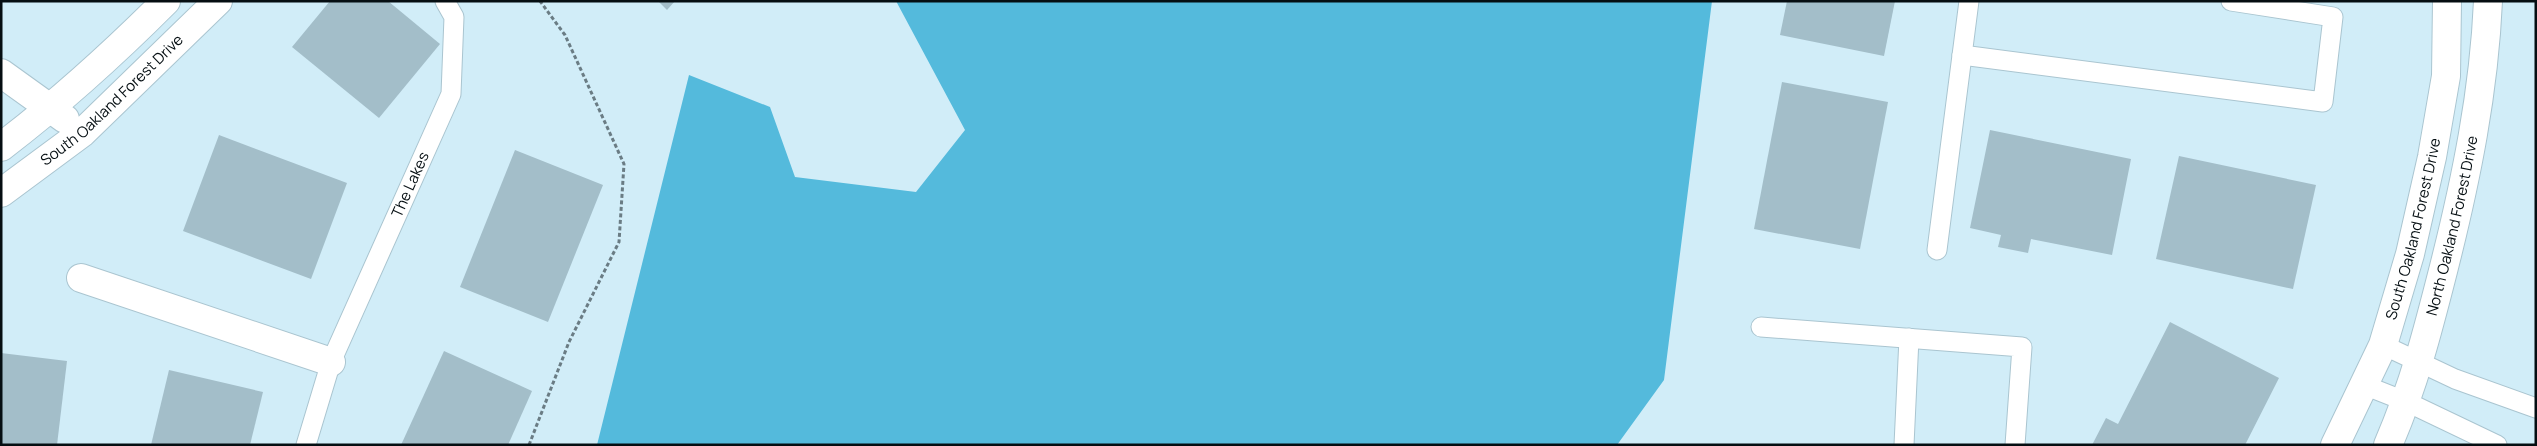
<svg xmlns="http://www.w3.org/2000/svg" width="2537" height="446" font-family="Manrope,sans-serif">
<style>
.water{fill:#54badc}
.building{fill:#a3bec9}
.lines{fill:none;stroke-linecap:round;stroke-linejoin:round}
.service-casing{stroke:#aac5d0;stroke-width:21}
.minor-casing{stroke:#aac5d0;stroke-width:30}
.path{stroke:#6a7c84;stroke-width:3;stroke-dasharray:4 2.5;stroke-linecap:butt}
.service{stroke:#fff;stroke-width:19}
.minor{stroke:#fff;stroke-width:28}
.labels{text-anchor:middle;stroke-width:5;stroke-linejoin:round;paint-order:stroke}
.street-label{font-size:15px;fill:#050e12;stroke:#d1edf8}
</style>
<rect width="100%" height="100%" fill="#d1edf8"/>
<path class="water" d="M896,1H1712L1664,380L1617,445H597L689,75L770,107L795,177L916,192L965,130Z"/>
<g class="building">
<path d="M330,1H388L440,44L379,118L292,47Z"/>
<path d="M658,1H675L667,10Z"/>
<path d="M1787,1H1895L1884,56L1780,35Z"/>
<path d="M1782,82L1888,102L1860,249L1754,229Z"/>
<path d="M1990,130L2131,159L2112,255L2031,239L2028,253L1998,247L2001,235L1970,228Z"/>
<path d="M219,135L347,183L311,279L183,231Z"/>
<path d="M515,150L603,185L548,322L460,287Z"/>
<path d="M2179,156L2316,185L2293,289L2156,259Z"/>
<path d="M2170,322L2279,378L2245,445H2092L2106,418L2118,424Z"/>
<path d="M444,351L532,391L508,445H401Z"/>
<path d="M1,353L67,361L57,445H1Z"/>
<path d="M169,370L263,392L250,445H151Z"/>
</g>
<g class="lines">
<defs>
<g id="service">
<path d="M1962,55L2323,102L2333,17L2231,1"/>
<path d="M1937,250L1969,1"/>
<path d="M1761,327L2022,347L2015,445"/>
<path d="M2383,345L2455,379L2536,408"/>
<path d="M2364,385L2407,402L2497,445"/>
<path id="s1" d="M306,445L331,362L451,94L454,17L445,1"/>
<path d="M1904,445L1909,338"/>
</g>
<g id="minor">
<path d="M1,73L65,119"/>
<path d="M1,147C60,102 114,53 166,1"/>
<path id="s2" d="M1,193L82,133L218,1"/>
<path d="M81,278L331,362"/>
<path id="s3" d="M2335,445L2383,345L2410,254L2432,157L2446,76L2447,1"/>
<path id="s4" d="M2388,445C2414,385 2428,330 2444,267C2466,180 2484,92 2488,1"/>
</g>
</defs>
<use href="#service" class="service-casing"/>
<use href="#minor" class="minor-casing"/>
<path class="path" d="M529,445L569,342L619,242L624,164L565,35L540,1"/>
<use href="#service" class="service"/>
<use href="#minor" class="minor"/>
</g>
<g class="labels">
<g class="street-label">
<text dy="5" stroke="none"><textPath href="#s2" startOffset="145">South Oakland Forest Drive</textPath></text>
<text dy="5" stroke="none"><textPath href="#s1" startOffset="281">The Lakes</textPath></text>
<text dy="5" stroke="none"><textPath href="#s4" startOffset="229">North Oakland Forest Drive</textPath></text>
<text dy="5" stroke="none"><textPath href="#s3" startOffset="231">South Oakland Forest Drive</textPath></text>
</g>
</g>
<rect width="2537" height="446" fill="none" stroke="#050e12" stroke-width="5"/>
</svg>
